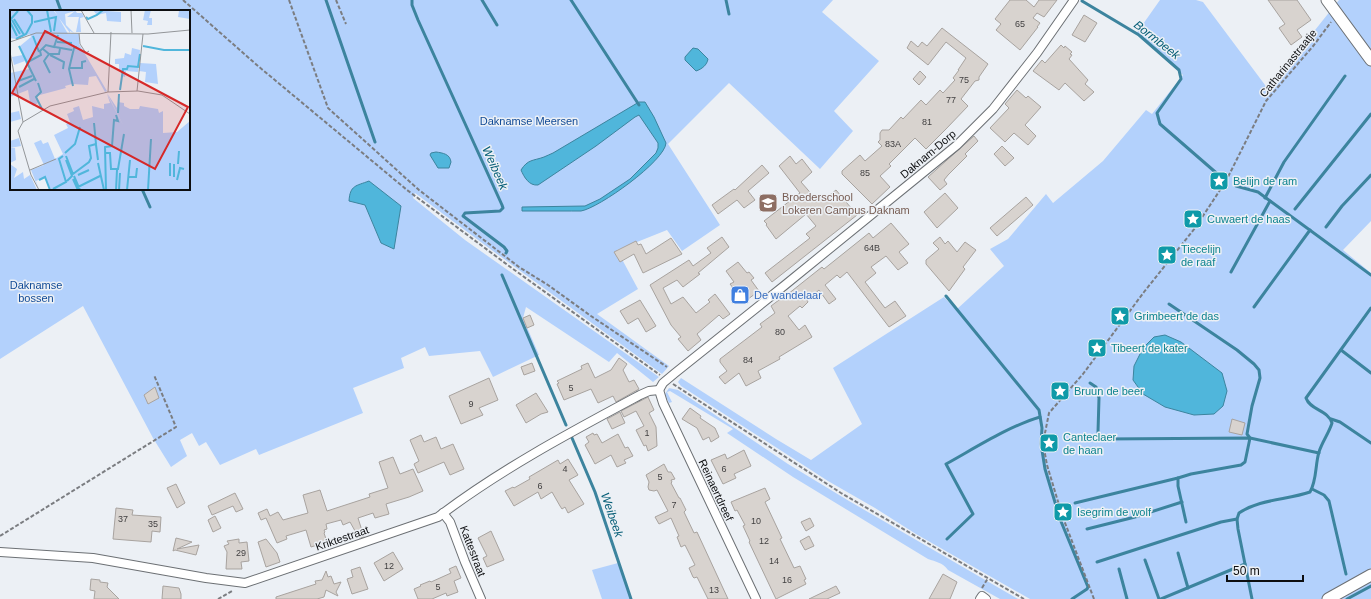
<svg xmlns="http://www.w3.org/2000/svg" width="1371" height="599" font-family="Helvetica,sans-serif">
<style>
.green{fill:#b3d1fc;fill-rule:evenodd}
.water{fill:#50b6db;stroke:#3c849e}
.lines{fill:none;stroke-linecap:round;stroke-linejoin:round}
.stream{stroke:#3c849e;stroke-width:3}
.building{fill:#d8d3cf;stroke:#a8a39f}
.street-casing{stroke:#6c7074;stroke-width:10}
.secondary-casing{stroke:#6c7074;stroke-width:13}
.path{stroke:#7b7d81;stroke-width:2;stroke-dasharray:4 2;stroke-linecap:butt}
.street{stroke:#fff;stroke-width:8}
.secondary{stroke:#fff;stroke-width:11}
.labels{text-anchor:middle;stroke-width:3;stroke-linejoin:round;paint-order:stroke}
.number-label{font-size:9px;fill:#403f40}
.street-label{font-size:11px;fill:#0d0e10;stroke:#ecf0f5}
.park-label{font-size:11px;fill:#104a96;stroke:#ecf0f5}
.culture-label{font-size:11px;fill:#0d838f;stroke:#ecf0f5;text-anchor:start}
.education-label{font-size:11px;fill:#785e54;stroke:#ecf0f5;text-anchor:start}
.shop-label{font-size:11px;fill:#366cbe;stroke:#ecf0f5;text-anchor:start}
.water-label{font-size:12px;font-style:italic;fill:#065e77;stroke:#ecf0f5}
.inset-river{fill:none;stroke:#50b6db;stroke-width:2}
.inset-road{fill:none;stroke:#939699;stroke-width:1}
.view{fill:#d62828;fill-opacity:0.15;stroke:#d62828;stroke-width:2}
.inset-edge{fill:none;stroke:#0d0e10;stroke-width:2}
</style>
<rect width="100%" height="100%" fill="#ecf0f5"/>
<g class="green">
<path d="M0,0H833L822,12L879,61L834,111L853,131L820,169L729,83L668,144L720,225L682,251L667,230L617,250L638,289L597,314L669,366L662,374L493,251L415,193L413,198L465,240L659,377L653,382L617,353L609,362L526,307L523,318L539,355L493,377L480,351L429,356L425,347L401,358L404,368L353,388L363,413L259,455L256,449L220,465L206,442L199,446L192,433L180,440L187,456L171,467L153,438L83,306L0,359ZM11,11H189V189H11ZM365,205L394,249L381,243Z"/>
<path d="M1160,0H1196L1203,2L1268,89L1339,0H1371V221L1343,250L1371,273V599H1030L916,534L875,508L828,481L681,386L678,382L681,378L776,439L811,460L862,424L833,368L944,297L956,310L1004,266L990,249L1008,239L1046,194L1053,203L1103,161L1146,110L1152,114L1183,75L1136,34Z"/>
<path d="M669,388L678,390L788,464L849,501L1018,599H1000L948,570C942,562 936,562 928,559L793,477L727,433L733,429L670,391L667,392L672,402L669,403L665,394Z"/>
<path d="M618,563L631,599H602L592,570Z"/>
</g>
<g class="water">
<path d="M693,48L698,49L708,59C707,65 702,69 696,71L685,60V57Z"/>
<path d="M639,102H645L654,117L666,143C665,161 599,208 581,211C575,211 568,211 562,211C549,211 535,211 522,211V207L585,206L600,199L630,179L656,153L658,148V143L639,115L635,117L596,146L538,185C529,186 524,177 521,170C528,159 533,161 544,157C547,156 550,154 553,153Z"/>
<path d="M436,152C443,153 450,154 451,162L449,168H438L430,155L431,153Z"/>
<path d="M369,181L401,206L394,249L381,243L365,205L349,201C350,185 356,186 369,181Z"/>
<path d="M1165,335L1181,342L1222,373L1227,391L1223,406L1214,414L1194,415L1165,407L1143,394L1133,380L1134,366L1143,348L1154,337Z"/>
</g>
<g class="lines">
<g class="stream">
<path d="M57,0L61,11"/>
<path d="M326,0L375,142"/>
<path d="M412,0V5L418,20L502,205L503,208L500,211L465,213L463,216L504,247L507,251L506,253"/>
<path d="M482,0L497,25"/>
<path d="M571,0L639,105"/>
<path d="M726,0L729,14"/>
<path d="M1082,1L1139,35L1179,70L1181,79L1157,113L1160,124L1221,177"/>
<path d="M1236,186L1258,192L1371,275"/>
<path d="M142,189L150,207"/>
<path d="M1265,198L1284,162L1345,76"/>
<path d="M1295,209L1371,114"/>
<path d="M1326,227L1342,206L1371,175"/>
<path d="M1231,272L1270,201"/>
<path d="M502,275L566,425"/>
<path d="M946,296L1039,410L1042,428L1041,444L1045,469L1060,519L1088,587L1087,589L1072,599"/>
<path d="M1169,304L1237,350L1254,364L1259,370L1260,378L1252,406L1247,434L1250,438L1319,453"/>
<path d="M1254,307L1310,230"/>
<path d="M1341,350L1371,373"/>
<path d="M1090,383L1096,387L1099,398L1098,432L1100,437L1103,439L1250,438L1245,462L1241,465L1191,474L1178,478V486L1186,522"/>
<path d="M1331,419L1340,422L1371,443"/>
<path d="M572,438L595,492L631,599"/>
<path d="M1312,489L1324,495L1329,501L1346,574"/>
<path d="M1075,503L1178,478"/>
<path d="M1087,529L1135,517L1182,502"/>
<path d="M947,539L973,514L946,464C975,448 1009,426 1040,417"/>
<path d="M1178,553L1188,588"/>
<path d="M1145,560L1159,599"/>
<path d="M1097,562L1221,522L1237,519"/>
<path d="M1119,569L1127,599"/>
<path d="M1161,599L1245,564"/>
<path d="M1252,599L1238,529L1237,519L1239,513C1260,499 1287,500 1310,492C1317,480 1315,465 1319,452C1322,442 1329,433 1332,423C1328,410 1310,410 1306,398L1371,308"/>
<path d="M1347,599L1371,586"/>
</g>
</g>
<g class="building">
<path d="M1010,0H1026L1034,7L1039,0H1057L1044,17L1037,13L1033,18L1040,23L1037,27H1038L1020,50L996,30L1001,24L995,19Z"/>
<path d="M1268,0H1297L1311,20L1297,30L1302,37L1291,45L1279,28L1285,24Z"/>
<path d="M1084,15L1097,23L1085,42L1072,35Z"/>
<path d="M942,28L988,64L979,77V80L975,81L961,99L968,106L946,129L926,149L915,138L889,164L891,166L880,176L890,187L872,204L842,174V171L860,155L865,161L882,146L878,142L880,140V133L882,130H889L901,117L903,119L921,100L926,105L940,90L943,93L955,80L953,78L959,70H958L966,58L946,42L928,65L907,48L911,41L918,47L922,42L927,46Z"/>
<path d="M1061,45L1064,48L1065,46L1072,52L1070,54L1072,55L1069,59L1088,80L1085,84L1094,92L1084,101L1065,83L1059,90L1033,71L1042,60L1045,63Z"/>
<path d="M920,71L926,77L919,85L913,79Z"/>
<path d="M1017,90L1026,98L1028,96L1041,107L1025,125L1036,136L1028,145L1014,133L1005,142L990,128L1009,108L1005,104Z"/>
<path d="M974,136L978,141L965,154L967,156L948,175L944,180L947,184L940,190L928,177Z"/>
<path d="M1002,146L1014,158L1005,166L994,154Z"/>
<path d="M790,156L796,164L802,159L812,172L801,182L815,198L818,196L822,201L836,190L857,215L772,282L765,273L810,238L806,234L816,226L806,214L776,239L766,225L767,224L764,221L800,193L779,166Z"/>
<path d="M762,165L769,173L748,191L755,200L744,208L737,200L718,214L712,205L734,189L735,190Z"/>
<path d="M945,193L958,208L937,228L924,212Z"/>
<path d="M1026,197L1033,205L997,236L990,228Z"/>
<path d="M891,223L909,244L899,252L908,263L898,270L886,256L871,267L876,273L865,282L885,308L895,301L906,316L889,327L847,272L840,278L837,275L825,285L836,299L829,304L819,290L807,300L808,302L802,308L800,306L788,316L799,330L805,325L812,337L779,357L780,359L758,371L761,378L746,386L739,373L725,384L719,377L727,371L720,362V359L762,327L760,324L775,313L771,306L783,297V298L822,267L824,269L869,233L873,238Z"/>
<path d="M722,237L729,247L698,273L700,274L683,287L677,280L663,288L671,304L683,297L696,313L710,302L708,300L715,294L730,314L723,319L719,315L697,334L701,340L688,351L678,339L681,337L671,325L650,285L689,260L693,266L711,253L707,248Z"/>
<path d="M940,237L945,244L948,241L957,252L965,242L976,250L963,267L965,269L949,291L926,264V260L939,249L933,243Z"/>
<path d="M671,238L682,254L643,273L634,254L620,262L614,252L636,241L638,245L641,244L646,254Z"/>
<path d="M738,262L747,273L749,272L754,278L751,280L759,291L744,302L730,284L734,282L726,271Z"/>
<path d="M640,300L656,326L646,332L638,318L628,324L620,311Z"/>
<path d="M530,315L534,325L527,328L523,318Z"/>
<path d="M619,358L627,364L623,370L629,382L634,380L639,389L616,402L613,396L598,403L591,389L564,400L557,384L559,383L557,381L582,369L581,366L588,363L595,378L611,370Z"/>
<path d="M532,363L535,371L524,375L521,367Z"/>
<path d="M489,378L498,400L479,408L483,415L461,424L449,396Z"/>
<path d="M155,387L159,398L148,404L144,395Z"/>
<path d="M536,393L548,412L541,414L526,423L516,405Z"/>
<path d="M648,397L654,410L649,413L656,427L657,446L648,451L646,445L644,446L636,430L644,426L636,411L624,417L621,411Z"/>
<path d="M690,408L701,416L700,418L715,428L719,437L711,442L709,437L703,440L697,428L682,419Z"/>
<path d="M620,412L625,423L612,429L607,419Z"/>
<path d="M1232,419L1245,423L1242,435L1229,432Z"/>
<path d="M593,433L594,435L597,434L602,443L618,434L625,448L628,447L633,456L624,460L626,463L617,467L611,455L595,464L585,445L589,442L586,437Z"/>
<path d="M421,435L424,442L436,437L441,449L453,444L464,469L450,475L444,462L418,473L414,464L419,461L410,440Z"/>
<path d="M744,450L751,466L734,474L736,478L723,484L711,460L725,454L727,459Z"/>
<path d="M393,457L400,474L413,469L423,491L409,497L386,504L389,514L375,518L373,513L358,518L364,537L359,538L350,522L343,525L341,520L326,524L327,529L324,530L325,532L324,533L327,542L311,547L306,530L286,536L287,539L277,543L266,518L261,520L258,513L267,509L270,516L278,512L283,520L308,513L303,495L320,490L327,511L370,497L369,494L388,488L379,462Z"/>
<path d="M568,459L578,475L569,480L584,504L568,513L565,507L562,509L560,506L552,492L541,499L538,492L514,506L505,491L513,487L514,488L530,479L529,477L558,460L560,464Z"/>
<path d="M664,464L668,472H671L675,479L671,480L672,482L671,483L679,498H680L686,510L684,512L694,533L697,532L728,599H708L697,577L694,578L693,577L689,568L695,565L685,545L681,547L677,537L679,536L671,518L659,524L655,517L668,511L657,490L654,491L649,490L648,487L649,482L646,475Z"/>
<path d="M176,484L185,503L177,508L167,488Z"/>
<path d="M765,488L770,499L765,502L782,538L780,539L794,568L800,566L806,579L804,580L806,584L776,599L749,542L750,541L743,526L745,525L737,510L735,511L731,502Z"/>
<path d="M235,493L243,509L236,512L233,506L212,515L208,506Z"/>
<path d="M116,508L133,510L132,515L161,517L160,532L152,531L151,542L113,539Z"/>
<path d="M215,516L221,528L213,532L208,520Z"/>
<path d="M810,518L814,526L806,531L801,522Z"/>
<path d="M491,531L504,560L487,567L483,558L487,556L478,538Z"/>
<path d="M809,536L814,546L805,550L800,541Z"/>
<path d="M176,538L192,542L177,549L199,545L196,555L175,550L173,551Z"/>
<path d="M239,539V543L247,542L249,561L241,562L242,569H226L227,552L224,546L229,544L227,541Z"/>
<path d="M266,539L277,553L280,562L266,567L258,542Z"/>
<path d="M393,552L403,569L384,581L374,563Z"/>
<path d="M456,566L461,578L454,581L458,592L447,596L446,593L432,599H418L414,589L421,586L420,585L430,581L431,582L451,573L449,569Z"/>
<path d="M360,567L368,589L352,594L347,579L353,577L351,570Z"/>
<path d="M326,571L328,577L331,576L334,584L341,582L336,592L338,596L326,590L324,597L317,599H276V597L316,584L315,581L322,580Z"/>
<path d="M943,574L957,582L950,599H929Z"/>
<path d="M91,579L100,580V582L108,583L107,587L119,599H94L95,591L90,590Z"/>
<path d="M163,586L179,588L181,594V599H162Z"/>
<path d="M836,586L840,593L827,599H809Z"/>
</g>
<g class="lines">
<defs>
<g id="street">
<path d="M659,390L663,383L675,373L785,285L957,145L993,109L1037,53L1074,0"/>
<path d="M659,390L663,403L756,599"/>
<path d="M443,513L450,522L465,562L481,599"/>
<path d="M0,552L93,558L206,578L245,583L438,517C501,469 571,432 640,395L649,391L659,390"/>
<path d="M980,599L982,596L986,599"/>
</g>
<g id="secondary">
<path d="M1327,0L1371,60"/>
<path d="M1328,599L1371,575"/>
</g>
</defs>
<use href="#street" class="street-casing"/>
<use href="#secondary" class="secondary-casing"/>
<g class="path">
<path d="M183,0L258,66L407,190L509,266L660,375"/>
<path d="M289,0L328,108L419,190L519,267L548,285L591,316L667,367"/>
<path d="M336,0L346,24"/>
<path d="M673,384L841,493L1024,599"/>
<path d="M0,536L176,427L154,375"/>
<path d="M982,588L988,578"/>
<path d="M218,599L232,591"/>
<path d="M1094,599L1062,515L1047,465L1043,443L1049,413L1083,374L1144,292L1195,228L1226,181L1266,101L1314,45L1331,22"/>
</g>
<use href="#street" class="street"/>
<use href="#secondary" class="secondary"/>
</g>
<defs>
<symbol id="sight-square" viewBox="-11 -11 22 22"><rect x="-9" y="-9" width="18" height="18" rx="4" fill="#0f9aa8" stroke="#ecf0f5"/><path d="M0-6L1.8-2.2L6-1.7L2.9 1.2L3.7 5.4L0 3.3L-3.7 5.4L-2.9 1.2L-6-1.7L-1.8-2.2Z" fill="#fff"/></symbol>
<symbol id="school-square" viewBox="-11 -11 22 22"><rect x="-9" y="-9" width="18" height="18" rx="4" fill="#8d6e63" stroke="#ecf0f5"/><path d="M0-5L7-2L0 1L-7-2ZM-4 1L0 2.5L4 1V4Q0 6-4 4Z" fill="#fff"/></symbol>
<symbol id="shop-square" viewBox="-11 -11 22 22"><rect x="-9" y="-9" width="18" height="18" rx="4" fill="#3f7fe0" stroke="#ecf0f5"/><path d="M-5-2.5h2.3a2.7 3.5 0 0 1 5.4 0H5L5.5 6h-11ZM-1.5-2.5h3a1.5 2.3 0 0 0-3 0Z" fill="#fff"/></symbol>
</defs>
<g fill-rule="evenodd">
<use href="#sight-square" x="1208" y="170" width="22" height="22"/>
<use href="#school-square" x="757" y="192" width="22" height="22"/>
<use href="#sight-square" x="1182" y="208" width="22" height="22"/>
<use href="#sight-square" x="1156" y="244" width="22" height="22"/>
<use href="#shop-square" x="729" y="284" width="22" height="22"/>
<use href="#sight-square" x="1109" y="305" width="22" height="22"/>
<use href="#sight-square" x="1086" y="337" width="22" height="22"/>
<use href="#sight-square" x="1049" y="380" width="22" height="22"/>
<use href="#sight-square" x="1038" y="432" width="22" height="22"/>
<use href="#sight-square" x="1052" y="501" width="22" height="22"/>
</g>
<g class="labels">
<g class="number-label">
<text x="1020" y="27">65</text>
<text x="964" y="83">75</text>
<text x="951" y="103">77</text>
<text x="927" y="125">81</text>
<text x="893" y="147">83A</text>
<text x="865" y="176">85</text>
<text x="872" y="251">64B</text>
<text x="780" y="335">80</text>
<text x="748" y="363">84</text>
<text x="571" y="391">5</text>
<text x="471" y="407">9</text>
<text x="647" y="436">1</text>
<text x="565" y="472">4</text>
<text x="724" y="472">6</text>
<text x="660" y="480">5</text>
<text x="540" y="489">6</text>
<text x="674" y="508">7</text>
<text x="123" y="522">37</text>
<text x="756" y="524">10</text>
<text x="153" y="527">35</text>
<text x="764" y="544">12</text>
<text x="241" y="556">29</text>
<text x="774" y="564">14</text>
<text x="389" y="569">12</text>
<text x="787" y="583">16</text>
<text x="438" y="590">5</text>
<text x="714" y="593">13</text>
</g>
<g class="street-label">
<text transform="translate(1288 63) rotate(-51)" y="4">Catharinastraatje</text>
<text transform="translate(928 154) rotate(-40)" y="4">Daknam-Dorp</text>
<text transform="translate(716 490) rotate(65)" y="4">Reinaertdreef</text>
<text transform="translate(342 538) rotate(-19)" y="4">Kriktestraat</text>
<text transform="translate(473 551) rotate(69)" y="4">Kattestraat</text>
</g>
<g class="park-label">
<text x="529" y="125">Daknamse Meersen</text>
<text x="36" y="289">Daknamse<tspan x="36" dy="13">bossen</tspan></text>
</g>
<g class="culture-label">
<text x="1233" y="185">Belijn de ram</text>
<text x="1207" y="223">Cuwaert de haas</text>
<text x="1181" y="253">Tiecelijn<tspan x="1181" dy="13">de raaf</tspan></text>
<text x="1134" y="320">Grimbeert de das</text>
<text x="1111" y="352">Tibeert de kater</text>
<text x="1074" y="395">Bruun de beer</text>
<text x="1063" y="441">Canteclaer<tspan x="1063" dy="13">de haan</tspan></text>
<text x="1077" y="516">Isegrim de wolf</text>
</g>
<g class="education-label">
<text x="782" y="201">Broederschool<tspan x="782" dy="13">Lokeren Campus Daknam</tspan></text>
</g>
<g class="shop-label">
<text x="754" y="299">De wandelaar</text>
</g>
<g class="water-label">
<text transform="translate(1157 40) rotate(38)" y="4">Bormbeek</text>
<text transform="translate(495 168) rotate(66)" y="4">Weibeek</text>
<text transform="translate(612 515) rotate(71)" y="4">Weibeek</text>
</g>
</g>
<g transform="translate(10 10)">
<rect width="180" height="180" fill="#ecf0f5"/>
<path d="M0,0H43L48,6L44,0H65L67,3H72L74,7L70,8L71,22H66L69,7H57L65,1L55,4L56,15L64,23L60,21V23L49,8L58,24H69V34L97,81L95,82L86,66L79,67L78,75L62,74L55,76L56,78L26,86L28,93L23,96L20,92L18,80L0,87V63L19,59L15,51L4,55L2,47L13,45L10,36L21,27L20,24L6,29L0,28ZM83,0L111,2V12L97,11L96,3L87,5ZM135,0H141L139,8H142V15H137L138,11L133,10ZM163,0H180V9L168,7L169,1ZM122,38L130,40L128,62L116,61L115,67L112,66V61L109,60V54H105V49L114,48L115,43L121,45ZM130,53L146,54L148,74L135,72L136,62L129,61ZM97,83L107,98L108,92L114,93V96L120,99H129L130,96L148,99L149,103L153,101V123L167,122L180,111V180H41L35,167L26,171L29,180L21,160L34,155L24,133L31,130L33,134L38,132L45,149L53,144L44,125L58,118L56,114L60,112L57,104L64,101L63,98L69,96L73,110L83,107L82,96L94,99V94L100,93L97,84L113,115ZM9,101L11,109L0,112V103ZM9,128L11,136L0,138H5L6,150L0,153V131ZM0,154L7,159L4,168L13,162L14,169L20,165L27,180H0Z" fill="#b3d1fc"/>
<path class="inset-river" d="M37,0L41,22M76,7L78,9L87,5L93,0M4,9L14,25M0,10L8,1M2,10L10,24M0,12L7,26M24,12L46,7L44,21M23,26L29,42M6,29L16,24L22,13V6L17,0M47,32L62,33M9,36L26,71M133,36L154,40H180M45,37L62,40M33,39L39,44L34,51L40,63M39,44H49L50,39M40,45L54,52L53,59M16,53L31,45L30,41L36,35L44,37L48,25M60,58H72V52L76,51M8,71L22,66M28,73L31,82L26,87L32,99M63,76L59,59L64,38L67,37M9,77L24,69M110,80L113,59H117L118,56L128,57L130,44M108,103L109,84M86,135L88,150M55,143L65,134L70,117M96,143H100L101,159H108L114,124M56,146L63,164L79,152L81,148L79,136L86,134L84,113M56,150L62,166L57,171M88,153L94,180M160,153V166M168,154L169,141M68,165L79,160M64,166L70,180M119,167H126L127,158M164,167V154M63,169L68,180M29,170L35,167L40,180M167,170L170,158L174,159M68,177L90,166M43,179L56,172L49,149L53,146M96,180L95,137L102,136L104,110L108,111L106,105M106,180L107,160M109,180L110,163M117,180L120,150M138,180L141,129"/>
<path class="inset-road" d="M71,0L84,23M121,0L122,23M69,23L70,34L76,43L79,41M0,32L26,23L138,24L180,20M0,42L13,112M127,81L133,24M98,82L101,22M20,160L46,149M29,180L21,165L8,121L13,112L40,96L98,82L128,81L152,85L180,104"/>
<path class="view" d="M35,21L178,97L145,159L2,83Z"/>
<rect width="180" height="180" class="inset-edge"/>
</g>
<path d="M1227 575v6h76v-6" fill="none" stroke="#0d0e10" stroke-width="2"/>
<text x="1233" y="575" font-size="12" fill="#0d0e10" stroke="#ecf0f5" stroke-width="3" paint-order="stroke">50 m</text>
</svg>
